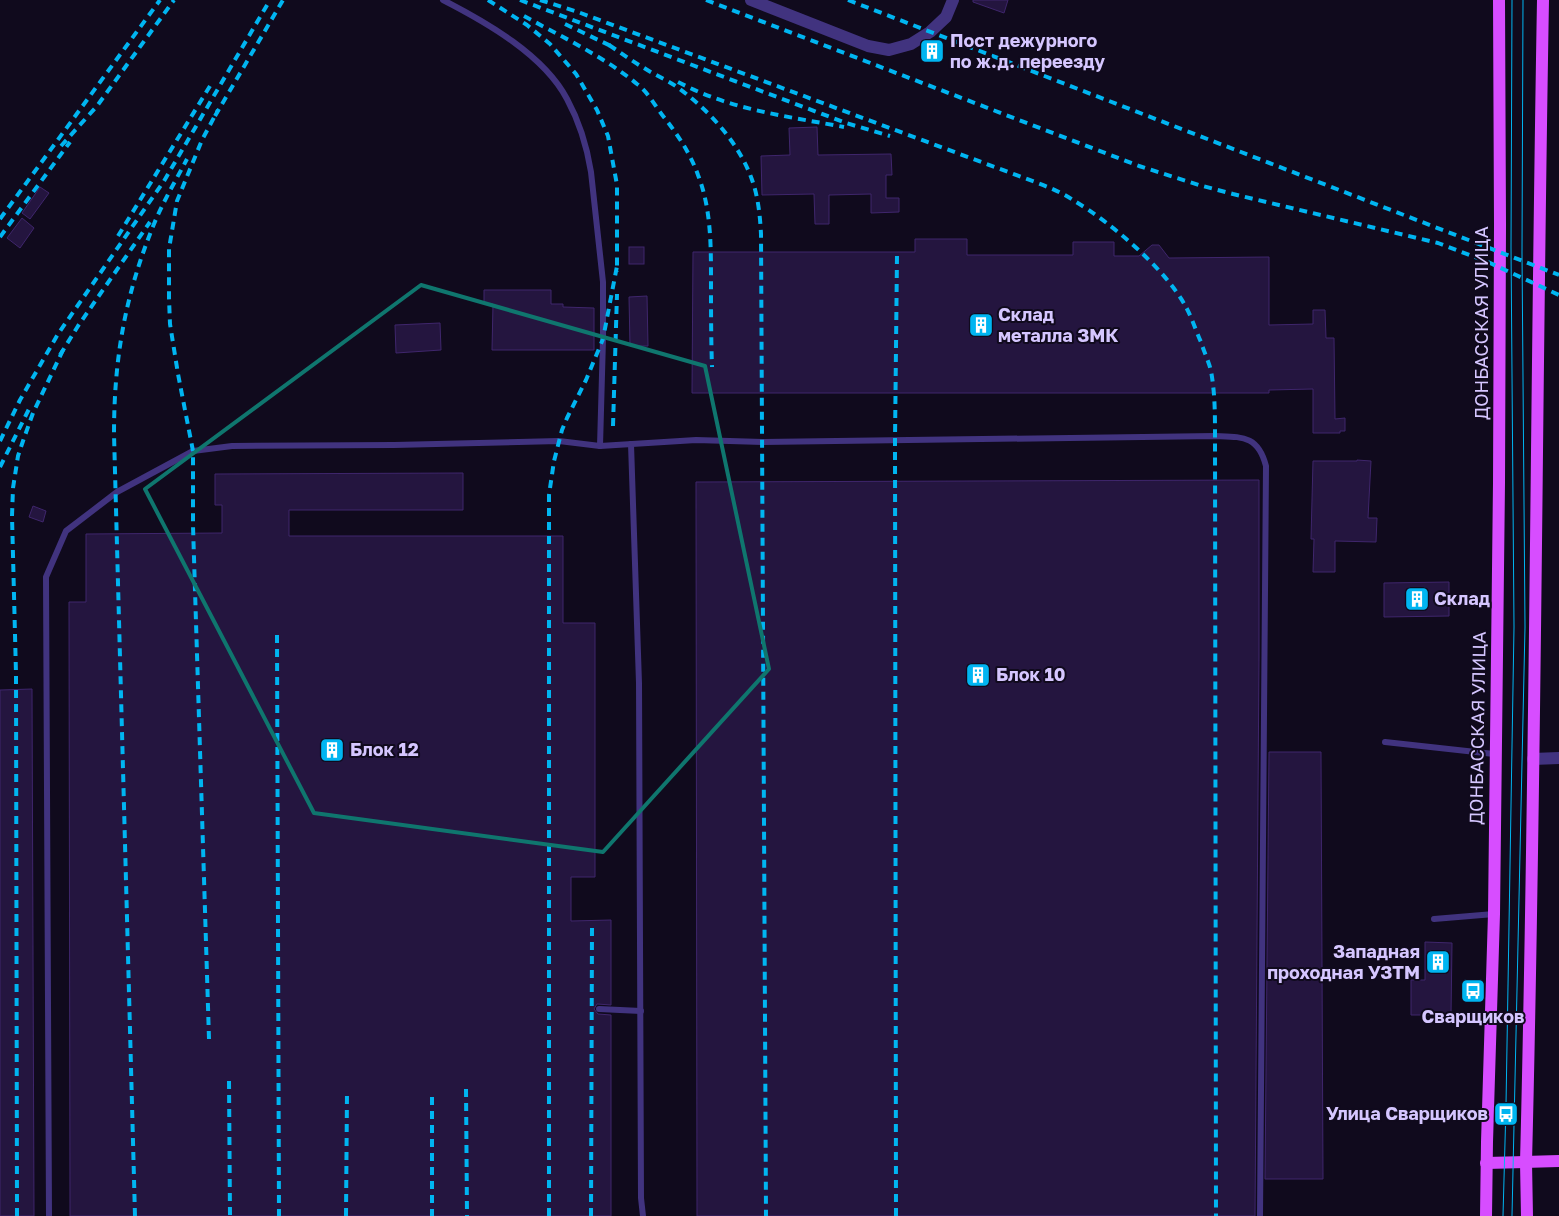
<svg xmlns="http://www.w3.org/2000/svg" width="1559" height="1216" font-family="'Golos Text',sans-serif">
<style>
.building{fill:#24153f;stroke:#3f266c}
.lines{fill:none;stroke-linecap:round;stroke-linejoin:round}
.service{stroke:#41337f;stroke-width:6}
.minor{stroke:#41337f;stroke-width:12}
.primary{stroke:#d74dff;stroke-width:12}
.tram{stroke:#00b5f1;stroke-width:1}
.rail{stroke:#00b5f1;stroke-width:4;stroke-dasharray:8 6;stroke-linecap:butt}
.marked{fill:none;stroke:#0f766e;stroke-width:4;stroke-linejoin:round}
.labels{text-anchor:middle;stroke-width:4;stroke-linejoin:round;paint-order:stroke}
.poi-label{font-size:18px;font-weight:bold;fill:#d5c6ff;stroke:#100a1d;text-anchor:start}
.street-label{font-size:18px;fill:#d5c6ff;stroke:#100a1d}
</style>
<rect width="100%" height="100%" fill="#100a1d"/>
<g class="building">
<path d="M973,0H1008L1004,13L973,2Z"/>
<path d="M817,127L818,155L891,154L892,175H886V198H899V212L871,213V194L829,195V224H815L814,194L762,195L761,156L790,155L789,128Z"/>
<path d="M40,187L49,193L30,219L22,213Z"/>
<path d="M22,218L34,228L20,248L7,238Z"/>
<path d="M915,239H967V255H1073V242H1114V256H1139L1152,245H1159L1169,258L1269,257V325L1313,324V310H1325L1326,338H1334L1335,419L1345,418V431H1340V433H1313V389L1269,390V393H692L693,252H915Z"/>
<rect x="629" y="247" width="15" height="17"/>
<path d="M484,290H551V304H563V307L594,308V350H492L493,304H484Z"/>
<path d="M647,296L648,346H630L629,297Z"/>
<path d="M440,323L441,350L396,353L395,325Z"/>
<path d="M1357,460L1371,461L1368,518H1377L1376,542L1335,541V572H1313L1314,539H1311L1313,461H1357Z"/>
<path d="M463,473V510H289V536H563V623H595V877H571V921L611,920V1005L597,1004L594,1009L598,1014L611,1015V1216H70L69,602H86V534L222,533V505H215V474Z"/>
<path d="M1259,480V657L1255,1216H697L696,482Z"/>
<path d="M33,506L46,511L43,522L29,517Z"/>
<path d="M1449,582V616L1384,617V583Z"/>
<path d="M32,689L34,1216H0V690Z"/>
<path d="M1269,752H1321L1323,1179H1265Z"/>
<path d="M1425,942L1452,943L1451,1015H1411V980H1425Z"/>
</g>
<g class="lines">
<g class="service">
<path d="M443,0C486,22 544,55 567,99C579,121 587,147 591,172L603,282V339L600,446"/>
<path d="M631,444L639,683L641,1198L643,1216"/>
<path d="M1385,742L1494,754"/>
<path d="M1434,919L1494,914"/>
<path d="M599,1009L641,1011"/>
<path d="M49,1216L46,577L66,531L117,492L193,451L232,446L394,445L559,441L600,446L696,440L763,442L1215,436C1242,437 1258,435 1266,466L1260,1216"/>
</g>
<g class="minor">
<path d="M751,0L868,46L889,50L911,44L930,32L946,17L953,0"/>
<path d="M1533,759L1559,758"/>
</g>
<g class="primary">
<path d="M1486,1163L1559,1161"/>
<path d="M1486,1216L1487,1142L1494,914L1499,483L1500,225L1499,0"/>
<path d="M1527,1216L1526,1162C1536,774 1536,387 1543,0"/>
</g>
<g class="tram">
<path d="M1503,1216L1506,1105L1514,627L1511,247L1512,0"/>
<path d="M1512,1216L1525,627L1522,252L1523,0"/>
</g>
<g class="rail">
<path d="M488,0L527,25L550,44L576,74L597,110L608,136L617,185V272"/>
<path d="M520,0L846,123L890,136"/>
<path d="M540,0L578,12L1035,182C1048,187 1061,192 1073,200C1110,222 1165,268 1186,307C1192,318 1196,331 1201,342C1204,352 1209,362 1211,371C1215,393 1215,414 1215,436L1216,1216"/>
<path d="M706,0L1139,166L1199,185L1233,194L1438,243L1488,262L1559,295"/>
<path d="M848,0L1559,275"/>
<path d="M524,16C562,37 603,56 637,84C648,92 655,106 663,116C678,135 690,153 698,175C711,208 711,245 711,280C711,309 711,338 712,367"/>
<path d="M565,24L615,48"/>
<path d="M609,45C621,53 632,61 644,68C655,75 667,80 677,87C708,109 738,142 751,177C758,195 760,215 761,234L766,1216"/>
<path d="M678,82C731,110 786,116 844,127"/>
<path d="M215,116L283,0"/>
<path d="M61,146L97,106L174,0"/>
<path d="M0,219L160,0"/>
<path d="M118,236L210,86"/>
<path d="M0,237L70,142"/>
<path d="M60,355L78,326L150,222"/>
<path d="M613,426L617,294"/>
<path d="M0,441L20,400L58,334L164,181L270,0"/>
<path d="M0,467L30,407"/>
<path d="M277,635L279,1216"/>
<path d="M209,1039L193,526V451L178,374L170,324L169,298V249L177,201L202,140L218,110"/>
<path d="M229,1081L230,1216"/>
<path d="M466,1089L467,1216"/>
<path d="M432,1097V1216"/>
<path d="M17,1216L16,674L12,516L13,488L18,456L23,441L33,413L63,350"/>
<path d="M135,1216L114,434C114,358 125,295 154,224C163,202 176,180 187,159"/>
<path d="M346,1216L347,1092"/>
<path d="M549,1216V495L554,461L562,430L567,418L586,380L603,339L617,266"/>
<path d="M591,1216L592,928"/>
<path d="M896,1216L895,440L897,255"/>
</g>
</g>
<path class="marked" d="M421,285L705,366L769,669L603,852L314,813L145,489Z"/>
<defs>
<symbol id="building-square" viewBox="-11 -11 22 22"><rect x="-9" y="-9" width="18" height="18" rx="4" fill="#00b5f1" stroke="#100a1d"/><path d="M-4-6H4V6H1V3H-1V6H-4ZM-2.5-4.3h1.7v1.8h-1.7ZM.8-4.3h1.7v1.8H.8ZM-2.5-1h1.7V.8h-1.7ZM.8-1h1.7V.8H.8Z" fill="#fff"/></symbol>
<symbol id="bus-square" viewBox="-11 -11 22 22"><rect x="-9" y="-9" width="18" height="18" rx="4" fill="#00b5f1" stroke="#100a1d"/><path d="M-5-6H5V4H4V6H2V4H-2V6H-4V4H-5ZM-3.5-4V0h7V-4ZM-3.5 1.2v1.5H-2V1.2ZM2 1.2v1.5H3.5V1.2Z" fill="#fff"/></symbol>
</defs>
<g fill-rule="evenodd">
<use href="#building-square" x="918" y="37" width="28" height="28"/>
<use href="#building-square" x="967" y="311" width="28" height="28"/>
<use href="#building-square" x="1403" y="585" width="28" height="28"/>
<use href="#building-square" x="964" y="661" width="28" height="28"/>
<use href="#building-square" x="318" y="736" width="28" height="28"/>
<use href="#building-square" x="1424" y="948" width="28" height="28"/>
<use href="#bus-square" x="1459" y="977" width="28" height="28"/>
<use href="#bus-square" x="1492" y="1100" width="28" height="28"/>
</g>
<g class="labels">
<g class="poi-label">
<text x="950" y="47">Пост дежурного<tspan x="950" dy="21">по ж.д. переезду</tspan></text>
<text x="998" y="321">Склад<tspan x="998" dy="21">металла ЗМК</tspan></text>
<text x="1434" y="605">Склад</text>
<text x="996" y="681">Блок 10</text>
<text x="350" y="756">Блок 12</text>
<text x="1420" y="958" text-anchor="end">Западная<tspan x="1420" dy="21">проходная УЗТМ</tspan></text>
<text x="1473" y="1023" text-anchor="middle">Сварщиков</text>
<text x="1488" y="1120" text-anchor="end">Улица Сварщиков</text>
</g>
<g class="street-label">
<text transform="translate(1482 323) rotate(-90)" y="6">ДОНБАССКАЯ УЛИЦА</text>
<text transform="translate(1478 728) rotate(-89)" y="6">ДОНБАССКАЯ УЛИЦА</text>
</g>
</g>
</svg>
